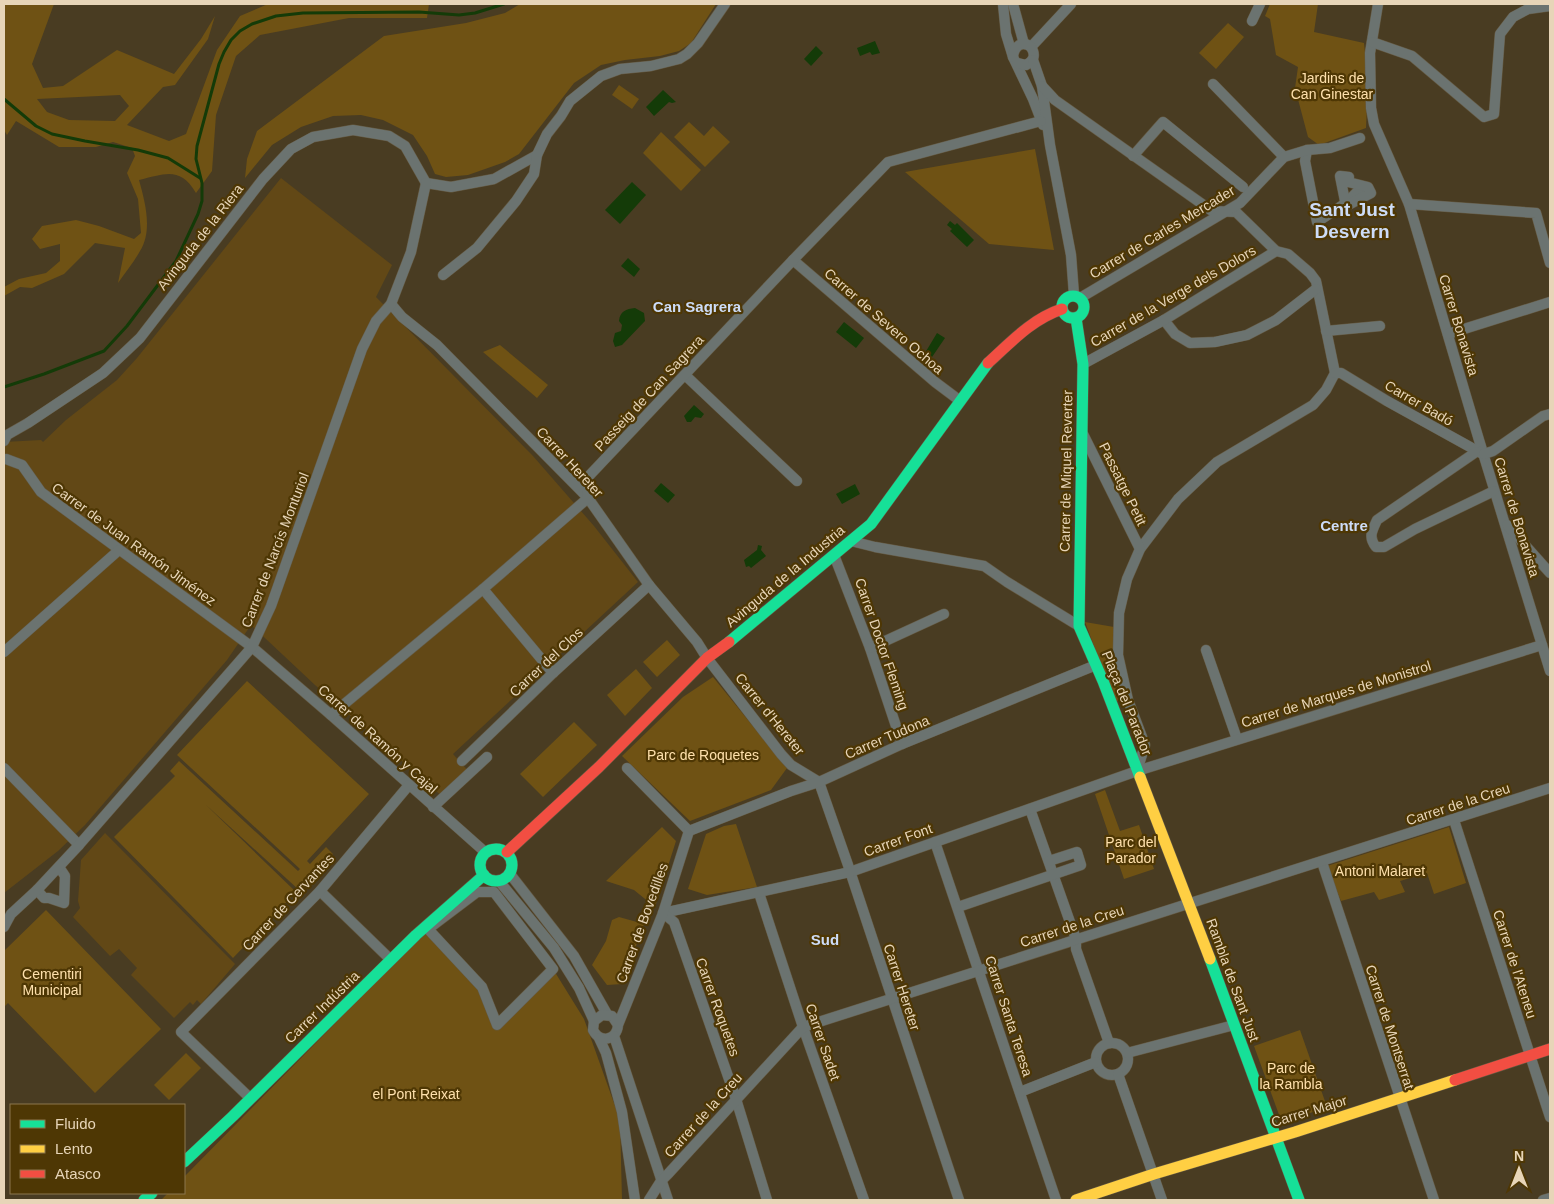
<svg xmlns="http://www.w3.org/2000/svg" width="1554" height="1204" font-family="Helvetica,sans-serif">
<style>
.built{fill:#624816}
.green{fill:#6f5214;fill-rule:evenodd}
.water{fill:#143b08}
.lines{fill:none;stroke-linecap:round;stroke-linejoin:round}
.stream{stroke:#143b08;stroke-width:3}
.street-casing{stroke:#655a43;stroke-width:11}
.fast-casing{stroke:#655a43;stroke-width:12}
.slow-casing{stroke:#655a43;stroke-width:12}
.jam-casing{stroke:#655a43;stroke-width:12}
.street{stroke:#6b7370;stroke-width:10}
.fast{stroke:#16e098;stroke-width:11}
.slow{stroke:#ffcf43;stroke-width:11}
.jam{stroke:#f24e42;stroke-width:11}
.labels{text-anchor:middle;stroke-width:4.5;stroke-linejoin:round;paint-order:stroke}
.park-label{font-size:14px;fill:#fee0ac;stroke:#4e3704}
.street-label{font-size:14px;fill:#e7d5b8;stroke:#4e3704}
.neighbourhood-label{font-size:15px;font-weight:bold;fill:#cddcf7;stroke:#4e3704}
.district-label{font-size:19px;font-weight:bold;fill:#cddcf7;stroke:#4e3704}
</style>
<rect width="100%" height="100%" fill="#493c22"/>
<g class="built">
<path d="M281,178L392,265L376,297L533,456L594,526L638,582L453,754L471,774L444,798L315,685L251,625L227,660L85,825L58,851L4,893V442L41,440L43,442L66,420L117,380L137,358Z"/>
<path d="M105,833L235,964L201,1004L197,1000L193,1005L190,1002L174,1018L131,975L137,968L119,949L110,956L73,917L80,908L78,901L81,860Z"/>
</g>
<g class="green">
<path d="M4,4H54L32,64L43,88L63,86L117,50L174,74L201,39L215,16L208,39L175,85L163,87L127,125L169,141L186,134L217,50L240,16L268,4H429L427,18H349L260,35L236,56L216,115L212,171L196,193C180,166 165,174 139,180C145,202 153,230 140,251C134,262 125,273 118,283L125,248L95,243L64,274L32,288L20,287L4,296V287L19,279L46,273L60,261V244L40,249L32,239L42,226L76,220L99,226L134,239L141,233L138,199L127,173L135,156L132,148L113,142L96,147H59L16,121L7,135L4,130ZM120,95L129,106L115,121L69,120L47,112L37,99Z"/>
<path d="M520,4H716L691,43L679,51L660,56L625,60L601,65L574,83L519,154L505,162L468,175L446,177L435,174L427,156L413,135L383,120L361,115L333,116L301,127L272,145L245,178L247,159L257,131L384,36L466,23L505,13Z"/>
<path d="M1270,4H1318L1314,32L1364,43L1368,81L1366,128L1319,145L1308,137L1295,88L1298,67L1276,55L1270,19L1265,16Z"/>
<path d="M1228,23L1244,37L1216,69L1199,53Z"/>
<path d="M619,85L639,99L632,109L612,95Z"/>
<path d="M689,122L704,136L713,126L730,142L705,167L674,137Z"/>
<path d="M661,132L701,170L681,191L643,153Z"/>
<path d="M1035,149L1054,250L989,244L905,172Z"/>
<path d="M500,345L548,385L537,398L483,352Z"/>
<path d="M1085,622L1114,627L1115,663L1123,698L1115,702Z"/>
<path d="M667,640L680,655L657,677L643,662Z"/>
<path d="M636,669L652,688L625,716L607,695Z"/>
<path d="M713,677L787,768L771,790L690,821L622,756L683,697Z"/>
<path d="M247,681L369,794L307,861L310,864L326,847L333,854L299,890L205,804L296,892L233,958L114,837L175,776L170,771L179,761L298,871L300,869L177,755Z"/>
<path d="M574,722L597,745L543,797L520,774Z"/>
<path d="M1105,790L1120,831L1139,825L1154,869L1124,879L1095,794Z"/>
<path d="M736,824L757,887L707,895L688,889L706,834L724,826Z"/>
<path d="M662,827L676,841L655,907L634,890L606,881Z"/>
<path d="M1449,827L1466,883L1434,894L1427,873L1400,881L1405,892L1379,900L1374,892L1341,901L1327,866Z"/>
<path d="M46,910L161,1029L95,1093L8,1003L4,1007V951Z"/>
<path d="M619,917L644,924L622,984L607,985L592,965L606,941L612,920Z"/>
<path d="M428,929L482,987L497,1025L553,969L584,1019L620,1120L622,1200H161L168,1193H184V1177Z"/>
<path d="M1300,1030L1327,1107L1282,1123L1254,1046Z"/>
<path d="M186,1053L201,1068L169,1100L154,1085Z"/>
</g>
<g class="water">
<path d="M875,41L880,53L872,55L870,52L860,56L857,48Z"/>
<path d="M816,46L823,53L811,66L804,59Z"/>
<path d="M663,90L676,102L672,103L669,102L654,116L646,107Z"/>
<path d="M632,182L646,195L620,224L605,210Z"/>
<path d="M950,221L955,225L957,223L974,240L967,247L950,231L952,229L947,225Z"/>
<path d="M628,258L640,269L634,277L621,266Z"/>
<path d="M635,308L644,313L645,321L622,345L615,347L613,341L615,333L621,331L622,325L619,321C620,311 626,309 635,308Z"/>
<path d="M844,322L864,338L856,348L836,332Z"/>
<path d="M937,333L945,338L932,357L925,353Z"/>
<path d="M694,405L704,414L701,418L695,417L691,422H687L684,416Z"/>
<path d="M661,483L675,495L668,503L654,491Z"/>
<path d="M855,484L860,494L842,504L836,494Z"/>
<path d="M758,545L762,546L761,550L766,556L751,568L749,566L746,567L744,560L757,550Z"/>
</g>
<g class="lines">
<g class="stream">
<path d="M4,99L36,126L52,134L85,141L138,150L168,158L200,178"/>
<path d="M4,387L44,374L104,351L127,326L176,261L198,214L202,201V183L196,159L197,146L219,64L224,52L231,40L240,31L252,24L276,16L303,13L419,12L459,15L475,13L504,4"/>
</g>
<defs>
<g id="street">
<path d="M1003,4L1006,34L1013,57L1033,99L1043,125"/>
<path d="M1013,4L1024,44"/>
<path d="M1378,4L1370,53L1371,108L1374,124L1409,204L1479,440L1550,671"/>
<path d="M1252,21L1260,4"/>
<path d="M1372,42L1412,56L1484,117L1494,114L1500,34L1513,17L1528,9L1550,6"/>
<path d="M1031,47L1071,4"/>
<path d="M1013,57C1014,46 1022,40 1031,47C1036,55 1034,61 1026,65L1017,63"/>
<path d="M1033,60L1042,86L1050,145L1071,255L1074,295"/>
<path d="M1213,84L1284,157"/>
<path d="M1042,86L1055,100L1212,211L1236,212L1276,251L1288,254L1310,273L1316,281L1335,373L1326,390L1313,405L1217,462L1178,499L1140,549L1127,579L1119,613L1118,655L1128,700L1145,745L1137,771"/>
<path d="M1307,150L1305,161L1317,222L1346,203L1360,189"/>
<path d="M1133,156L1163,122L1243,187"/>
<path d="M1340,176L1349,177L1348,182L1368,187L1371,193L1346,206Z"/>
<path d="M426,183L451,187L494,179L537,155"/>
<path d="M1409,204L1536,213L1550,263"/>
<path d="M793,260L935,382L959,400"/>
<path d="M443,275L477,248L516,201L534,174L537,155L547,134L561,116L570,101L601,76L620,69L651,66L679,59L687,54L698,43L725,4"/>
<path d="M1080,298L1240,203L1284,157L1307,150L1330,148L1360,138"/>
<path d="M391,304L402,317L437,345L588,498L649,585L697,642L707,658L781,754L791,765L819,782"/>
<path d="M1164,320L1175,334L1190,343L1215,342L1247,335L1276,320L1316,289"/>
<path d="M1326,331L1380,326"/>
<path d="M1448,334L1550,302"/>
<path d="M1083,364L1164,320L1276,251"/>
<path d="M1335,373H1341L1387,401L1481,453"/>
<path d="M685,375L797,481"/>
<path d="M1083,434L1140,549"/>
<path d="M4,441L7,435L28,423L103,373L140,338L263,179L291,149L313,137L353,130L389,136L405,146L426,183"/>
<path d="M1476,452L1377,520C1372,531 1368,537 1376,547H1384L1415,529L1494,491"/>
<path d="M1484,454L1493,451L1543,416L1550,414"/>
<path d="M6,459L22,465L41,492L252,647L331,715L485,852"/>
<path d="M1507,525L1550,573"/>
<path d="M851,541L875,547L984,566L1007,582L1079,626"/>
<path d="M834,555L870,648L902,744"/>
<path d="M483,589L553,673"/>
<path d="M870,648L944,614"/>
<path d="M1206,650L1237,739"/>
<path d="M4,652L119,550"/>
<path d="M331,715L483,589L588,498L587,478L793,260L888,162L1041,121"/>
<path d="M462,761L553,673L649,585"/>
<path d="M4,768L79,845"/>
<path d="M627,768L689,831"/>
<path d="M819,782L848,865L959,1200"/>
<path d="M433,807L487,757"/>
<path d="M1030,809L1076,939V949L1109,1043"/>
<path d="M1454,820L1550,1117"/>
<path d="M689,831L791,791L819,782L902,744L1096,665"/>
<path d="M935,842L1056,1200"/>
<path d="M1322,862L1434,1200"/>
<path d="M510,874L574,956L607,1014"/>
<path d="M499,881L554,948L579,988L594,1021"/>
<path d="M37,890L44,898H49L64,903L65,876L59,867"/>
<path d="M320,891L391,960"/>
<path d="M477,892H494L553,969L497,1025L482,987L428,929Z"/>
<path d="M759,893L803,1027L864,1200"/>
<path d="M958,907L1081,865L1077,852L1049,861"/>
<path d="M663,913L850,872L1137,771L1542,645"/>
<path d="M663,913L674,922L736,1099L767,1200"/>
<path d="M4,927L11,914L37,890L79,845L252,647L271,606L362,349L376,321L391,304L411,252L426,183"/>
<path d="M618,1025L612,1016L602,1015L594,1021L593,1030C600,1044 617,1040 618,1025L663,913L689,831"/>
<path d="M614,1036L668,1200"/>
<path d="M599,1038L606,1053L622,1112L635,1200"/>
<circle cx="1112" cy="1059" r="16"/>
<path d="M1127,1053L1234,1025"/>
<path d="M1118,1074L1162,1200"/>
<path d="M1020,1092L1096,1062"/>
<path d="M250,1098L181,1032L320,891L409,785"/>
<path d="M649,1200L661,1181L668,1174L803,1027L1550,788"/>
<path d="M1543,1200L1550,1198"/>
</g>
<g id="fast">
<circle cx="1073" cy="307" r="11"/>
<path d="M1076,318L1083,364L1079,626L1103,681L1140,777"/>
<path d="M729,642L871,524L988,363"/>
<circle cx="496" cy="865" r="16"/>
<path d="M1210,959L1299,1200"/>
<path d="M184,1162L233,1116L416,935L484,875"/>
<path d="M144,1200L152,1193"/>
</g>
<g id="slow">
<path d="M1140,777L1210,959"/>
<path d="M1076,1200L1154,1174L1295,1132L1455,1080"/>
</g>
<g id="jam">
<path d="M988,363C1011,342 1032,319 1062,309"/>
<path d="M507,852L599,767L707,658L729,642"/>
<path d="M1455,1080L1550,1049"/>
</g>
</defs>
<use href="#street" class="street-casing"/>
<use href="#fast" class="fast-casing"/>
<use href="#slow" class="slow-casing"/>
<use href="#jam" class="jam-casing"/>
<use href="#street" class="street"/>
<use href="#fast" class="fast"/>
<use href="#slow" class="slow"/>
<use href="#jam" class="jam"/>
</g>
<g class="labels">
<g class="park-label">
<text x="1332" y="83">Jardins de<tspan x="1332" dy="16">Can Ginestar</tspan></text>
<text x="703" y="760">Parc de Roquetes</text>
<text x="1131" y="847">Parc del<tspan x="1131" dy="16">Parador</tspan></text>
<text x="1380" y="876">Antoni Malaret</text>
<text x="52" y="979">Cementiri<tspan x="52" dy="16">Municipal</tspan></text>
<text x="1291" y="1073">Parc de<tspan x="1291" dy="16">la Rambla</tspan></text>
<text x="416" y="1099">el Pont Reixat</text>
</g>
<g class="street-label">
<text transform="translate(1162 232) rotate(-31)" y="5">Carrer de Carles Mercader</text>
<text transform="translate(200 237) rotate(-52)" y="5">Avinguda de la Riera</text>
<text transform="translate(1173 296) rotate(-30)" y="5">Carrer de la Verge dels Dolors</text>
<text transform="translate(884 321) rotate(41)" y="5">Carrer de Severo Ochoa</text>
<text transform="translate(1459 325) rotate(73)" y="5">Carrer Bonavista</text>
<text transform="translate(649 393) rotate(-47)" y="5">Passeig de Can Sagrera</text>
<text transform="translate(1419 403) rotate(30)" y="5">Carrer Badó</text>
<text transform="translate(570 462) rotate(47)" y="5">Carrer Hereter</text>
<text transform="translate(1066 471) rotate(-89)" y="5">Carrer de Miquel Reverter</text>
<text transform="translate(1123 484) rotate(64)" y="5">Passatge Petit</text>
<text transform="translate(1517 517) rotate(73)" y="5">Carrer de Bonavista</text>
<text transform="translate(134 544) rotate(36)" y="5">Carrer de Juan Ramón Jiménez</text>
<text transform="translate(275 550) rotate(-69)" y="5">Carrer de Narcís Monturiol</text>
<text transform="translate(785 576) rotate(-40)" y="5">Avinguda de la Industria</text>
<text transform="translate(882 644) rotate(71)" y="5">Carrer Doctor Fleming</text>
<text transform="translate(546 662) rotate(-43)" y="5">Carrer del Clos</text>
<text transform="translate(1336 694) rotate(-17)" y="5">Carrer de Marques de Monistrol</text>
<text transform="translate(1127 703) rotate(68)" y="5">Plaça del Parador</text>
<text transform="translate(770 714) rotate(51)" y="5">Carrer d'Hereter</text>
<text transform="translate(887 737) rotate(-23)" y="5">Carrer Tudona</text>
<text transform="translate(378 739) rotate(42)" y="5">Carrer de Ramón y Cajal</text>
<text transform="translate(1458 804) rotate(-18)" y="5">Carrer de la Creu</text>
<text transform="translate(898 840) rotate(-20)" y="5">Carrer Font</text>
<text transform="translate(288 902) rotate(-47)" y="5">Carrer de Cervantes</text>
<text transform="translate(642 923) rotate(-70)" y="5">Carrer de Bovedilles</text>
<text transform="translate(1072 926) rotate(-18)" y="5">Carrer de la Creu</text>
<text transform="translate(1515 964) rotate(72)" y="5">Carrer de l'Ateneu</text>
<text transform="translate(1233 980) rotate(70)" y="5">Rambla de Sant Just</text>
<text transform="translate(902 987) rotate(72)" y="5">Carrer Hereter</text>
<text transform="translate(322 1007) rotate(-44)" y="5">Carrer Indústria</text>
<text transform="translate(718 1007) rotate(70)" y="5">Carrer Roquetes</text>
<text transform="translate(1009 1016) rotate(72)" y="5">Carrer Santa Teresa</text>
<text transform="translate(1390 1027) rotate(72)" y="5">Carrer de Montserrat</text>
<text transform="translate(823 1042) rotate(71)" y="5">Carrer Sadet</text>
<text transform="translate(1309 1111) rotate(-17)" y="5">Carrer Major</text>
<text transform="translate(703 1115) rotate(-48)" y="5">Carrer de la Creu</text>
</g>
<g class="neighbourhood-label">
<text x="697" y="312">Can Sagrera</text>
<text x="1344" y="531">Centre</text>
<text x="825" y="945">Sud</text>
</g>
<g class="district-label">
<text x="1352" y="216">Sant Just<tspan x="1352" dy="22">Desvern</tspan></text>
</g>
</g>
<rect width="1554" height="1204" fill="none" stroke="#e7d5b8" stroke-width="10"/>
<rect x="10" y="1104" width="175" height="90" fill="#4e3704" stroke="#8b764c"/>
<rect x="20" y="1120" width="25" height="8" fill="#16e098" stroke="#8b764c"/>
<text x="55" y="1129" font-size="15" fill="#e7d5b8">Fluido</text>
<rect x="20" y="1145" width="25" height="8" fill="#ffcf43" stroke="#8b764c"/>
<text x="55" y="1154" font-size="15" fill="#e7d5b8">Lento</text>
<rect x="20" y="1170" width="25" height="8" fill="#f24e42" stroke="#8b764c"/>
<text x="55" y="1179" font-size="15" fill="#e7d5b8">Atasco</text>
<g transform="translate(1519 1169)" stroke="#4e3704" stroke-width="4" paint-order="stroke">
<path d="M0-4L9 19L0 12L-9 19Z" fill="#e7d5b8"/>
<text y="-8" font-size="14" font-weight="bold" text-anchor="middle" fill="#e7d5b8">N</text>
</g>
</svg>
